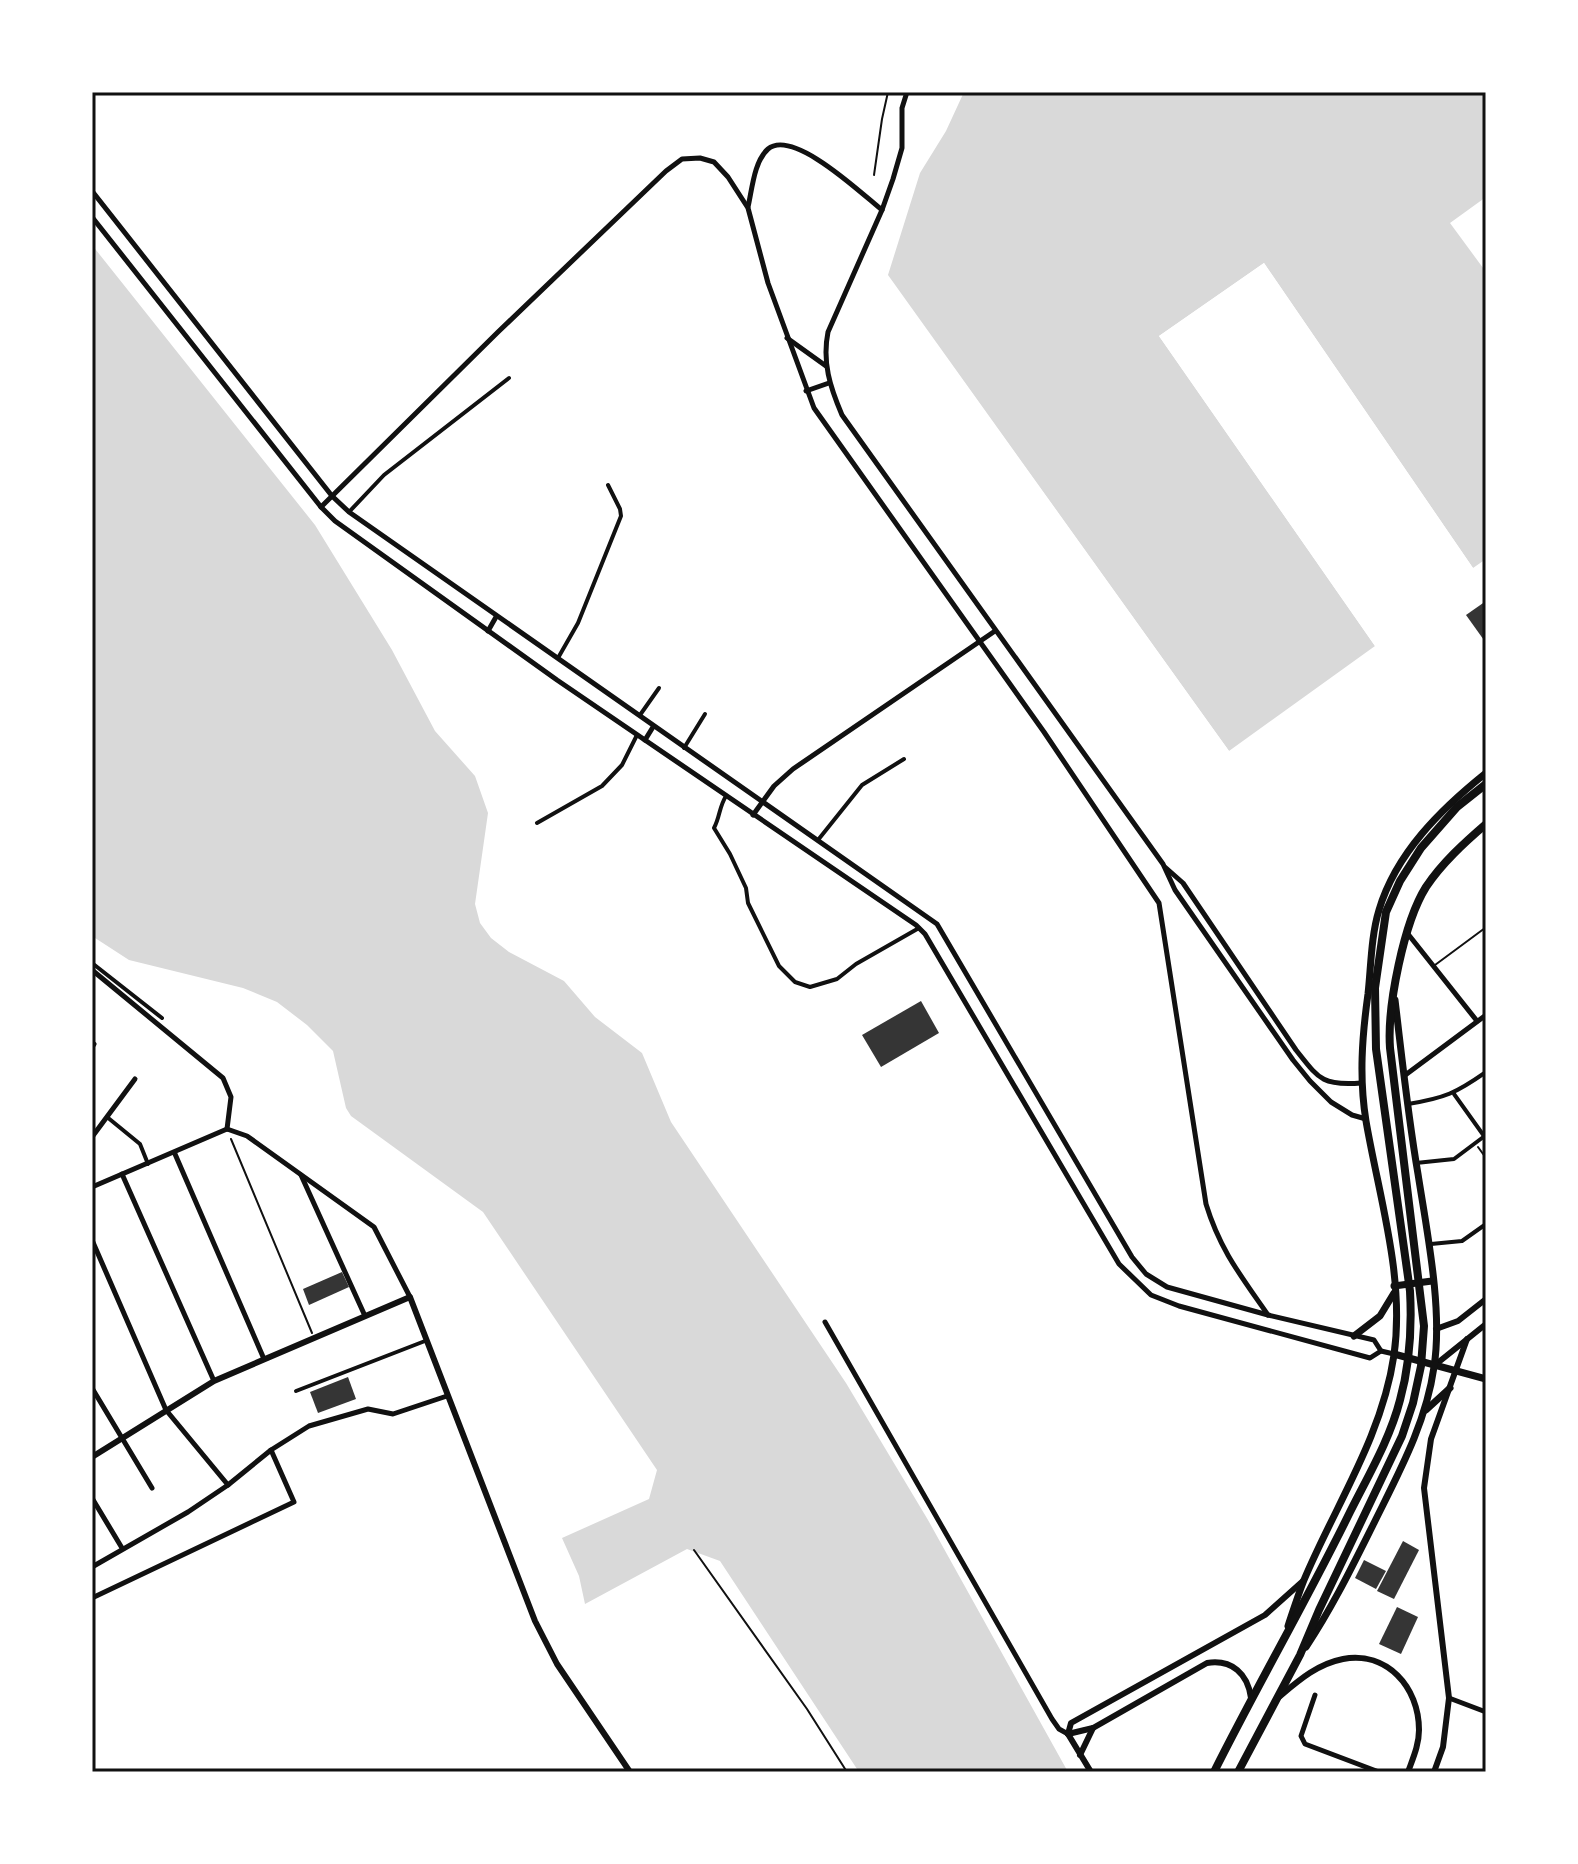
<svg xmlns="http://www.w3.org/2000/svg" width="1578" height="1864" font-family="'PT Sans Narrow',sans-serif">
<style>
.water{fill:#d9d9d9}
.pier{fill:#fff}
.building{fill:#353535}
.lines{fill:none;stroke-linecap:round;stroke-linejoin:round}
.path{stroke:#111;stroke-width:2}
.service{stroke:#111;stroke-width:2}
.pedestrian{stroke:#111;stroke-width:4}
.minor{stroke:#111;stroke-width:5}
.tertiary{stroke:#111;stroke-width:6}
.secondary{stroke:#111;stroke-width:7}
.trunk{stroke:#111;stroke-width:8}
.neatline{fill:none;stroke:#111;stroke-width:3}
</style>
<rect width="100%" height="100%" fill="#fff"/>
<g class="water">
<path d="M964,92H1486V197L1450,223L1486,272V559L1473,568L1264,263L1159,336L1375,646L1229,751L888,275L920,173L946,131Z"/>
<path d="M92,245L315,525L392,650L435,731L475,776L488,813L475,904L480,923L491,938L509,952L564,981L595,1017L642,1053L671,1122L846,1383L928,1520L1068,1772H859L720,1561L687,1549L585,1604L579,1576L562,1538L649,1499L657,1470L483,1212L351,1116L346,1108L333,1051L307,1025L277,1002L243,988L129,960L92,936Z"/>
</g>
<g class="pier">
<path d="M1264,263L1473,568L1470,571L1263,268L1165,337L1378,643L1375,646L1159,336Z"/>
<path d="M885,272L1229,751L1226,754L1040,498L885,278Z"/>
</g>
<g class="building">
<path d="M1486,601V643L1466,615Z"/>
<path d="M921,1001L939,1033L881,1067L862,1035Z"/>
<path d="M342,1272L349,1287L309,1305L303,1289Z"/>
<path d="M348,1377L356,1399L318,1413L310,1392Z"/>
<path d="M1403,1541L1419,1550L1394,1599L1377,1591Z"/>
<path d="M1364,1560L1386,1571L1376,1589L1355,1578Z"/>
<path d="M1397,1607L1418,1617L1401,1654L1379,1644Z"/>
</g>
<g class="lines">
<g class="path">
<path d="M231,1139L312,1333"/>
<path d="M1478,1147L1486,1158"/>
</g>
<g class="service">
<path d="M874,175L882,119L888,92"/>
<path d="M1435,965L1485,928"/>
<path d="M694,1550L807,1709L847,1772"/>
</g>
<g class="pedestrian">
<path d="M349,512L384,475L509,378"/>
<path d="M558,658L578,623L621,516L620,509L608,485"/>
<path d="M640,715L659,688"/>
<path d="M684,748L705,714"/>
<path d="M726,796C719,807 720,817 714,828L730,854L746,888L748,903L779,966L795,982L810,987L837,979L856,964L919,928"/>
<path d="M537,823L602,786L622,765L637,735"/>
<path d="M818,840L862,785L904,759"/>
<path d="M92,963L162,1018"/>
<path d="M1454,1094L1484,1136"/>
<path d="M1408,1104C1445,1098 1456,1093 1486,1072"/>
<path d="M107,1117L140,1144L148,1164"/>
<path d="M1416,1163L1454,1159L1486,1135"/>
<path d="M1431,1244L1462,1241L1486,1224"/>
<path d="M296,1391L425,1341"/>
</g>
<g class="minor">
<path d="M907,92L902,108V148L893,179L882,210L828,332C822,362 830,387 842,415L1163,864L1175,890L1293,1060L1310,1081L1331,1102L1352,1115L1366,1119"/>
<path d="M92,191L332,496L349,512L937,924L1132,1257L1146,1274L1167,1287L1268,1315L1374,1340L1381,1351L1394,1354"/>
<path d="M748,207C752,190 754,161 768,149C793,128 862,194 882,210"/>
<path d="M92,217L321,507L335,521L557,680L916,925L925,934L1119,1264L1151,1295L1179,1306L1370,1358L1381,1351"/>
<path d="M787,338L826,366"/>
<path d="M806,391L829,383"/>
<path d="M321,507L498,332L666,171L682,159L700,158L714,162L728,177L748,208L768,283L814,408L1044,732L1159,903L1206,1204C1220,1250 1241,1276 1268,1315"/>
<path d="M488,631L496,617"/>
<path d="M645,740L653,727"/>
<path d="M753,815L774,786L793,769L995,631"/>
<path d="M1166,868L1183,883L1296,1050C1319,1079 1322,1086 1361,1083"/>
<path d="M1408,934L1477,1021"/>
<path d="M92,970L223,1078L231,1097L227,1129"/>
<path d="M92,1047L94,1044"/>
<path d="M1404,1076L1486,1015"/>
<path d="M227,1129L247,1136L374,1227L410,1297"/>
<path d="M92,1137L135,1079"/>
<path d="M175,1154L264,1359"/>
<path d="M122,1174L214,1381"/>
<path d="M301,1175L365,1316"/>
<path d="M92,1187L227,1129"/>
<path d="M92,1240L166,1410L228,1485"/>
<path d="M825,1322L1052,1719L1059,1729L1068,1734"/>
<path d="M92,1388L152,1488"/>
<path d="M92,1498L122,1548"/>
<path d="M92,1567L188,1512L228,1485L271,1450L309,1426L368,1409L393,1414L447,1396"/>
<path d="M92,1598L294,1502L271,1450"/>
<path d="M1315,1695L1301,1736L1305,1744L1379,1772"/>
<path d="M1449,1698L1486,1712"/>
</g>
<g class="tertiary">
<path d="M1436,1329L1458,1321L1486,1299"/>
<path d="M1435,1365L1486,1324"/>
<path d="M92,1457L214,1381L410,1297L535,1621L557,1664L630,1772"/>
<path d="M1279,1697C1298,1681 1317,1664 1343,1659C1387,1651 1419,1687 1419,1730C1419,1745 1413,1758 1408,1772"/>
<path d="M1068,1734L1071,1723L1265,1615L1303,1581"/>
<path d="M1068,1734L1091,1772"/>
<path d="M1068,1734L1093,1728"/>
<path d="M1080,1755L1093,1728L1207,1663C1232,1659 1248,1674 1251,1698"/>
<path d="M1434,1772L1443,1747L1449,1698L1424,1488L1431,1439L1467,1339"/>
</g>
<g class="secondary">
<path d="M1394,1286L1432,1281"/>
<path d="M1354,1336L1380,1316L1394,1293"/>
<path d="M1394,1354L1486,1379"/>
<path d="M1426,1410L1450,1388"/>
<path d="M1288,1626C1293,1611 1298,1595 1304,1580C1335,1506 1382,1437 1394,1355C1405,1277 1379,1197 1366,1121C1359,1078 1362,1037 1368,994C1371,967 1371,936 1379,910C1396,853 1441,809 1486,773"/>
<path d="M1306,1647C1332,1608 1352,1567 1373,1525C1398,1474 1426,1424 1434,1367C1443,1310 1427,1232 1418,1174C1408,1116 1402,1058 1395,1000"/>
</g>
<g class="trunk">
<path d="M1214,1772C1258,1684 1307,1600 1350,1512C1368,1476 1390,1439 1400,1400C1410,1364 1412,1328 1410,1291L1376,1049L1375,988L1386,912L1400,881L1421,848L1457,807L1486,784"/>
<path d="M1238,1772L1300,1655L1319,1610L1402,1436L1413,1403L1421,1366L1424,1326L1390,1048C1387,1006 1404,922 1426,887C1442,863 1464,843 1486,824"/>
</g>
</g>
<rect width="1578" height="1864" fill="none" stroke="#ffffff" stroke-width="188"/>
<rect x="94" y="94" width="1390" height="1676" class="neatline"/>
</svg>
